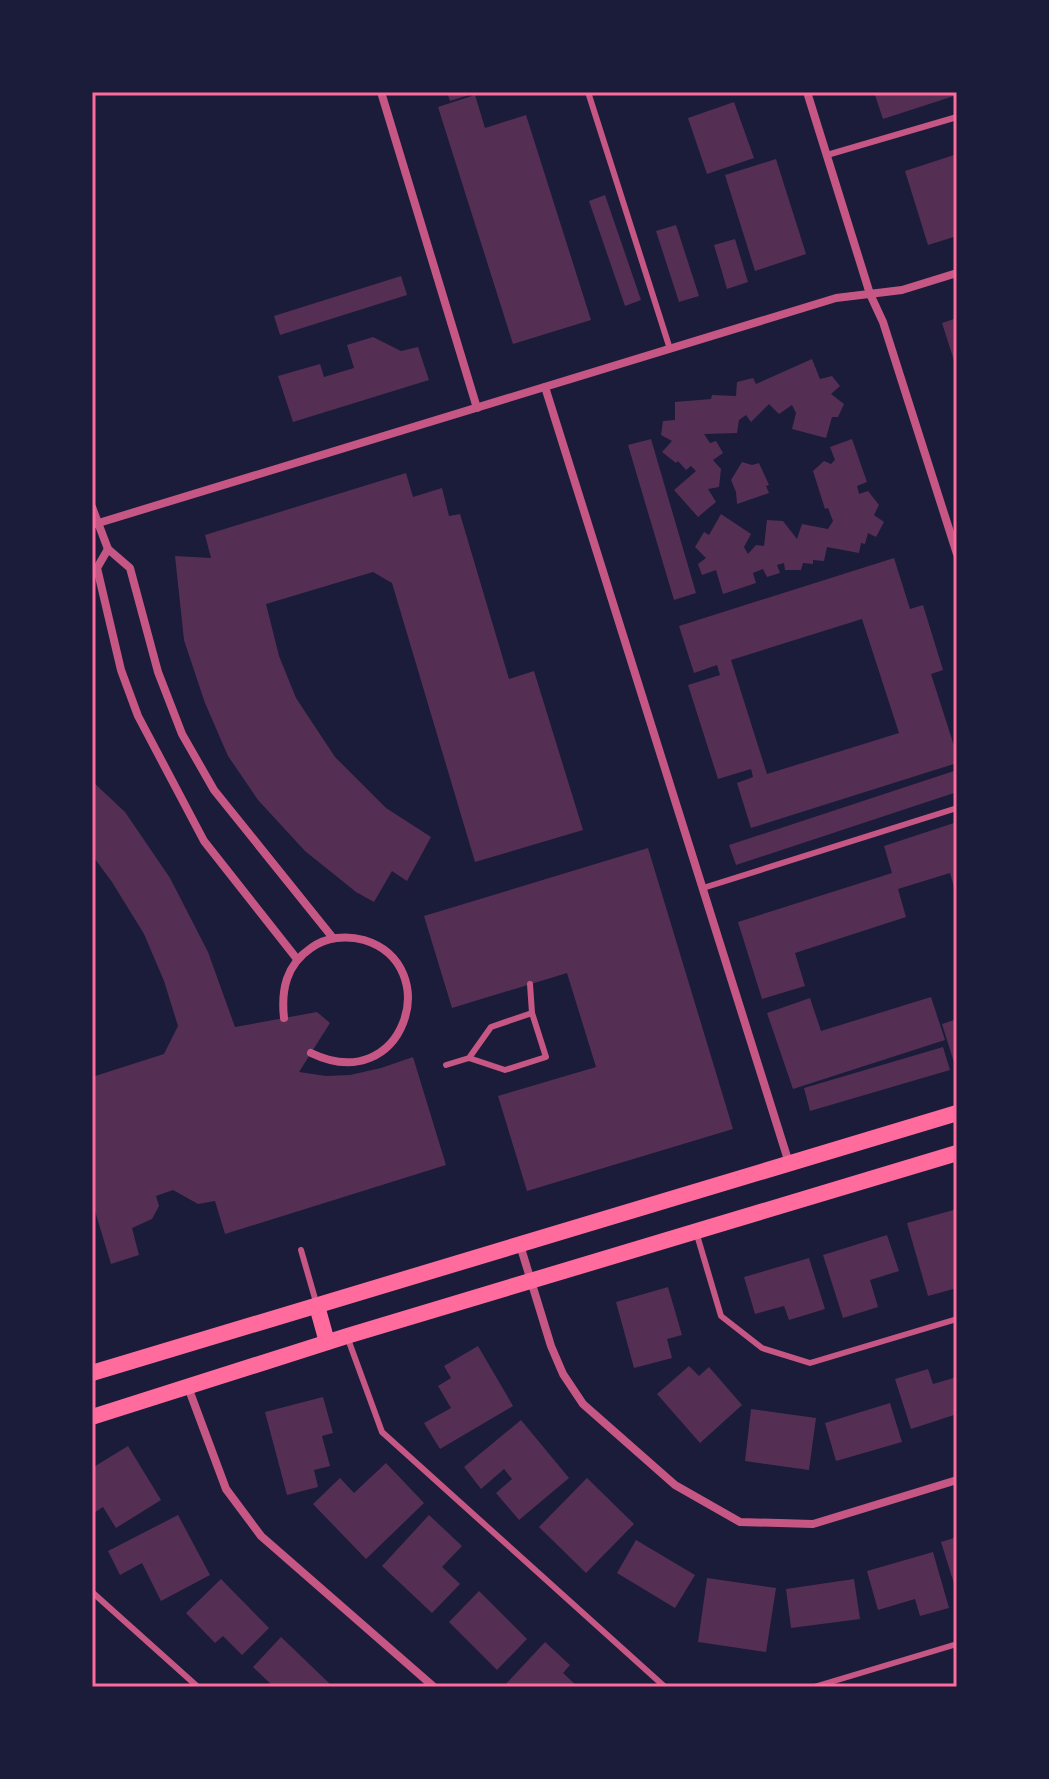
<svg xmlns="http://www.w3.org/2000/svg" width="1049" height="1779" font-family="Arial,sans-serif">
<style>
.building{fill:#542f53;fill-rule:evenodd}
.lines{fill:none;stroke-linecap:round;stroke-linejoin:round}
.service{stroke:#c65784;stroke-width:6}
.minor{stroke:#c65784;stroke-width:8}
.secondary{stroke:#ff6b9d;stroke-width:16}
.neatline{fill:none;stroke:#ff6b9d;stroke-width:3}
</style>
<rect width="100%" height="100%" fill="#1b1b3a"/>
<g class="building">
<path d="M447,92H475V93L450,101Z"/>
<path d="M874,92H957V95L883,119Z"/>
<path d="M475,95L485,128L526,115L591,320L513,344L438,107Z"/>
<path d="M734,102L754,158L707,174L688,118Z"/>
<path d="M957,154V236L928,245L905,171Z"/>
<path d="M776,159L806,254L755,271L725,175Z"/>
<path d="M605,195L641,300L625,306L589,201Z"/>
<path d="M676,225L699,296L679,302L656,231Z"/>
<path d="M735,239L748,282L727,289L714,245Z"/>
<path d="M401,276L407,295L280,335L274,316Z"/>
<path d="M957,318V367H956L942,323Z"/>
<path d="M373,337L401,351L418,347L429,380L293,422L278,376L320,364L324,377L354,368L347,345Z"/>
<path d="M812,359L820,379L832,376L840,386L831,394L844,404L838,417H832L826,438L792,429L796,413L792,405L779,414L769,404L751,422L746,415L739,420L737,433L704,434L710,443L716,441L723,453L713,460L721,469L719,487L708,489L716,502L698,517L674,490L696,471L691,466L686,470L678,461L676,463L662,452L672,441L661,435L663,421L675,420V402L711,399L712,395L736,396L737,382L753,378L756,384Z"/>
<path d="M651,439L696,593L674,600L628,445Z"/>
<path d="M852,439L867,482L857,486L859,494L868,491L879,505L874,515L884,522L876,537L868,533L865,544L861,543L859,553L827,547L824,561L813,560V564L803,563L801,570H785L784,563L777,565L780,573L767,577L763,569L753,573L756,583L723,594L716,570L702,575L698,564L706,558L695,547L704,532L709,535L721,514L751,534L744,547L748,554L756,545L764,546L767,520L783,521L797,539L802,524L828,529L833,521L828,508L825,509L813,471L824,461L831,464L835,460L830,447Z"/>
<path d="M742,462L752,465L759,463L769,485L766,486L769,493L737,504L736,492L731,480Z"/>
<path d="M406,473L413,497L442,488L449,516L460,514L509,679L534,671L583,830L475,862L392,583L373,572L266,604L279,656L296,698L335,757L386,808L431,837L407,881L392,871L374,902L356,892L305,851L258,800L228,756L205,703L184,640L175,556L211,558L205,535Z"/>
<path d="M894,558L910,609L923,605L943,670L931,674L957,755V763L751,828L737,783L753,777L751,769L718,779L688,685L720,675L717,665L694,673L679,626ZM862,619L899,733L767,774L731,660Z"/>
<path d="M957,770V792L736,865L729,845Z"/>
<path d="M92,781L125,812L170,878L208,952L235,1027L317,1012L330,1023L299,1072L326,1076L350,1075L381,1068L413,1057L446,1165L225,1234L215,1201L198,1204L173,1190L156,1196L159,1206L152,1219L132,1228L139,1255L111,1264L92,1201V1077L164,1054L178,1026L164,981L144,934L112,882L92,855Z"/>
<path d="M957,822V886L954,887L950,873L898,889L906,917L795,953L805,986L762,999L738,922L892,873L884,846Z"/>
<path d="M648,848L733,1129L527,1191L498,1096L596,1067L567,973L452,1008L424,916Z"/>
<path d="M931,997L945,1040L793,1089L767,1013L810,998L821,1031Z"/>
<path d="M957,1019V1069H956L942,1024Z"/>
<path d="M943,1047L950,1070L810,1111L804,1088Z"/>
<path d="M957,1209V1288L928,1296L907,1223Z"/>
<path d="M887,1235L899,1271L870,1280L878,1307L843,1318L823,1255Z"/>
<path d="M809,1258L825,1309L789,1320L784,1306L755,1314L744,1277Z"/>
<path d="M668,1287L682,1335L667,1339L672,1358L634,1368L616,1302Z"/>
<path d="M478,1346L513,1406L440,1449L424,1423L451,1408L438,1386L451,1378L444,1366Z"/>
<path d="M689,1366L699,1376L709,1367L742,1405L700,1443L657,1394Z"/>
<path d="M928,1369L933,1384L957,1377V1414L911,1429L895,1379Z"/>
<path d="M323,1397L333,1433L322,1436L330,1466L314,1470L318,1487L287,1495L265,1412Z"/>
<path d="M890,1403L902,1442L836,1461L825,1423Z"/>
<path d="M751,1409L816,1418L809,1470L745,1461Z"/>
<path d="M521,1420L569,1478L519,1520L496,1493L512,1479L504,1469L481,1489L464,1467Z"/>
<path d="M128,1446L161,1500L116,1528L103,1507L92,1514V1468Z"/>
<path d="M386,1463L424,1503L366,1559L313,1504L340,1478L354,1493Z"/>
<path d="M587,1478L634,1524L586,1573L539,1527Z"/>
<path d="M178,1515L210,1575L161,1601L142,1563L120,1575L108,1551Z"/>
<path d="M429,1515L462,1546L442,1567L460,1584L432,1613L382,1566Z"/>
<path d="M957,1537V1589L956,1590L941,1542Z"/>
<path d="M636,1540L695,1575L675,1608L617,1573Z"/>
<path d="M933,1552L949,1608L920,1616L915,1599L878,1610L867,1571Z"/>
<path d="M707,1578L776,1588L766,1652L698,1642Z"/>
<path d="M221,1579L269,1628L242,1655L223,1636L215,1643L186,1613Z"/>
<path d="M854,1579L860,1619L791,1628L786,1589Z"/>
<path d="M479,1591L527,1639L497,1670L449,1622Z"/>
<path d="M281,1637L330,1684L327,1687H274L253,1667Z"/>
<path d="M545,1642L570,1665L563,1673L578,1687H503Z"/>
</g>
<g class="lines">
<g class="service">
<path d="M588,92L670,349"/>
<path d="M827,155L957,117"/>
<path d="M703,888L957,808"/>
<path d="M530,984L532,1013"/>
<path d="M446,1065L469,1058L491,1027L532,1013L546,1057L505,1070L469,1058"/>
<path d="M697,1235L721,1316L762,1348L810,1363L957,1319"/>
<path d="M301,1250L316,1302"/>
<path d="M348,1339L382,1432L665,1687"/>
<path d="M92,1592L198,1687"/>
<path d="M814,1687L957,1644"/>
</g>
<g class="minor">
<path d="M381,92L477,408"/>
<path d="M807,92L870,294L883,322L957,554"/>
<path d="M545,387L789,1163"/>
<path d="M92,507L108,549L130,568L158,672L182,734L214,790L333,938"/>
<path d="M92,525L836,298L902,290L957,273"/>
<path d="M108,549L97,568L121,670L138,716L204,841L297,959"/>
<path d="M284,1018C281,990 286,965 311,948C326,937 346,935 364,940C446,965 404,1098 311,1053"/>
<path d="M520,1245L551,1346L563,1374L583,1404L675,1485L740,1522L813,1524L957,1480"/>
<path d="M188,1387L226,1489L261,1536L434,1687"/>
</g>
<g class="secondary">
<path d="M317,1306L327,1342"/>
<path d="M92,1373L957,1113"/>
<path d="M92,1417L347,1336L957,1153"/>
</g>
</g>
<rect width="1049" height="1779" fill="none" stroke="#1b1b3a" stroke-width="188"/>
<rect x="94" y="94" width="861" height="1591" class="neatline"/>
</svg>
